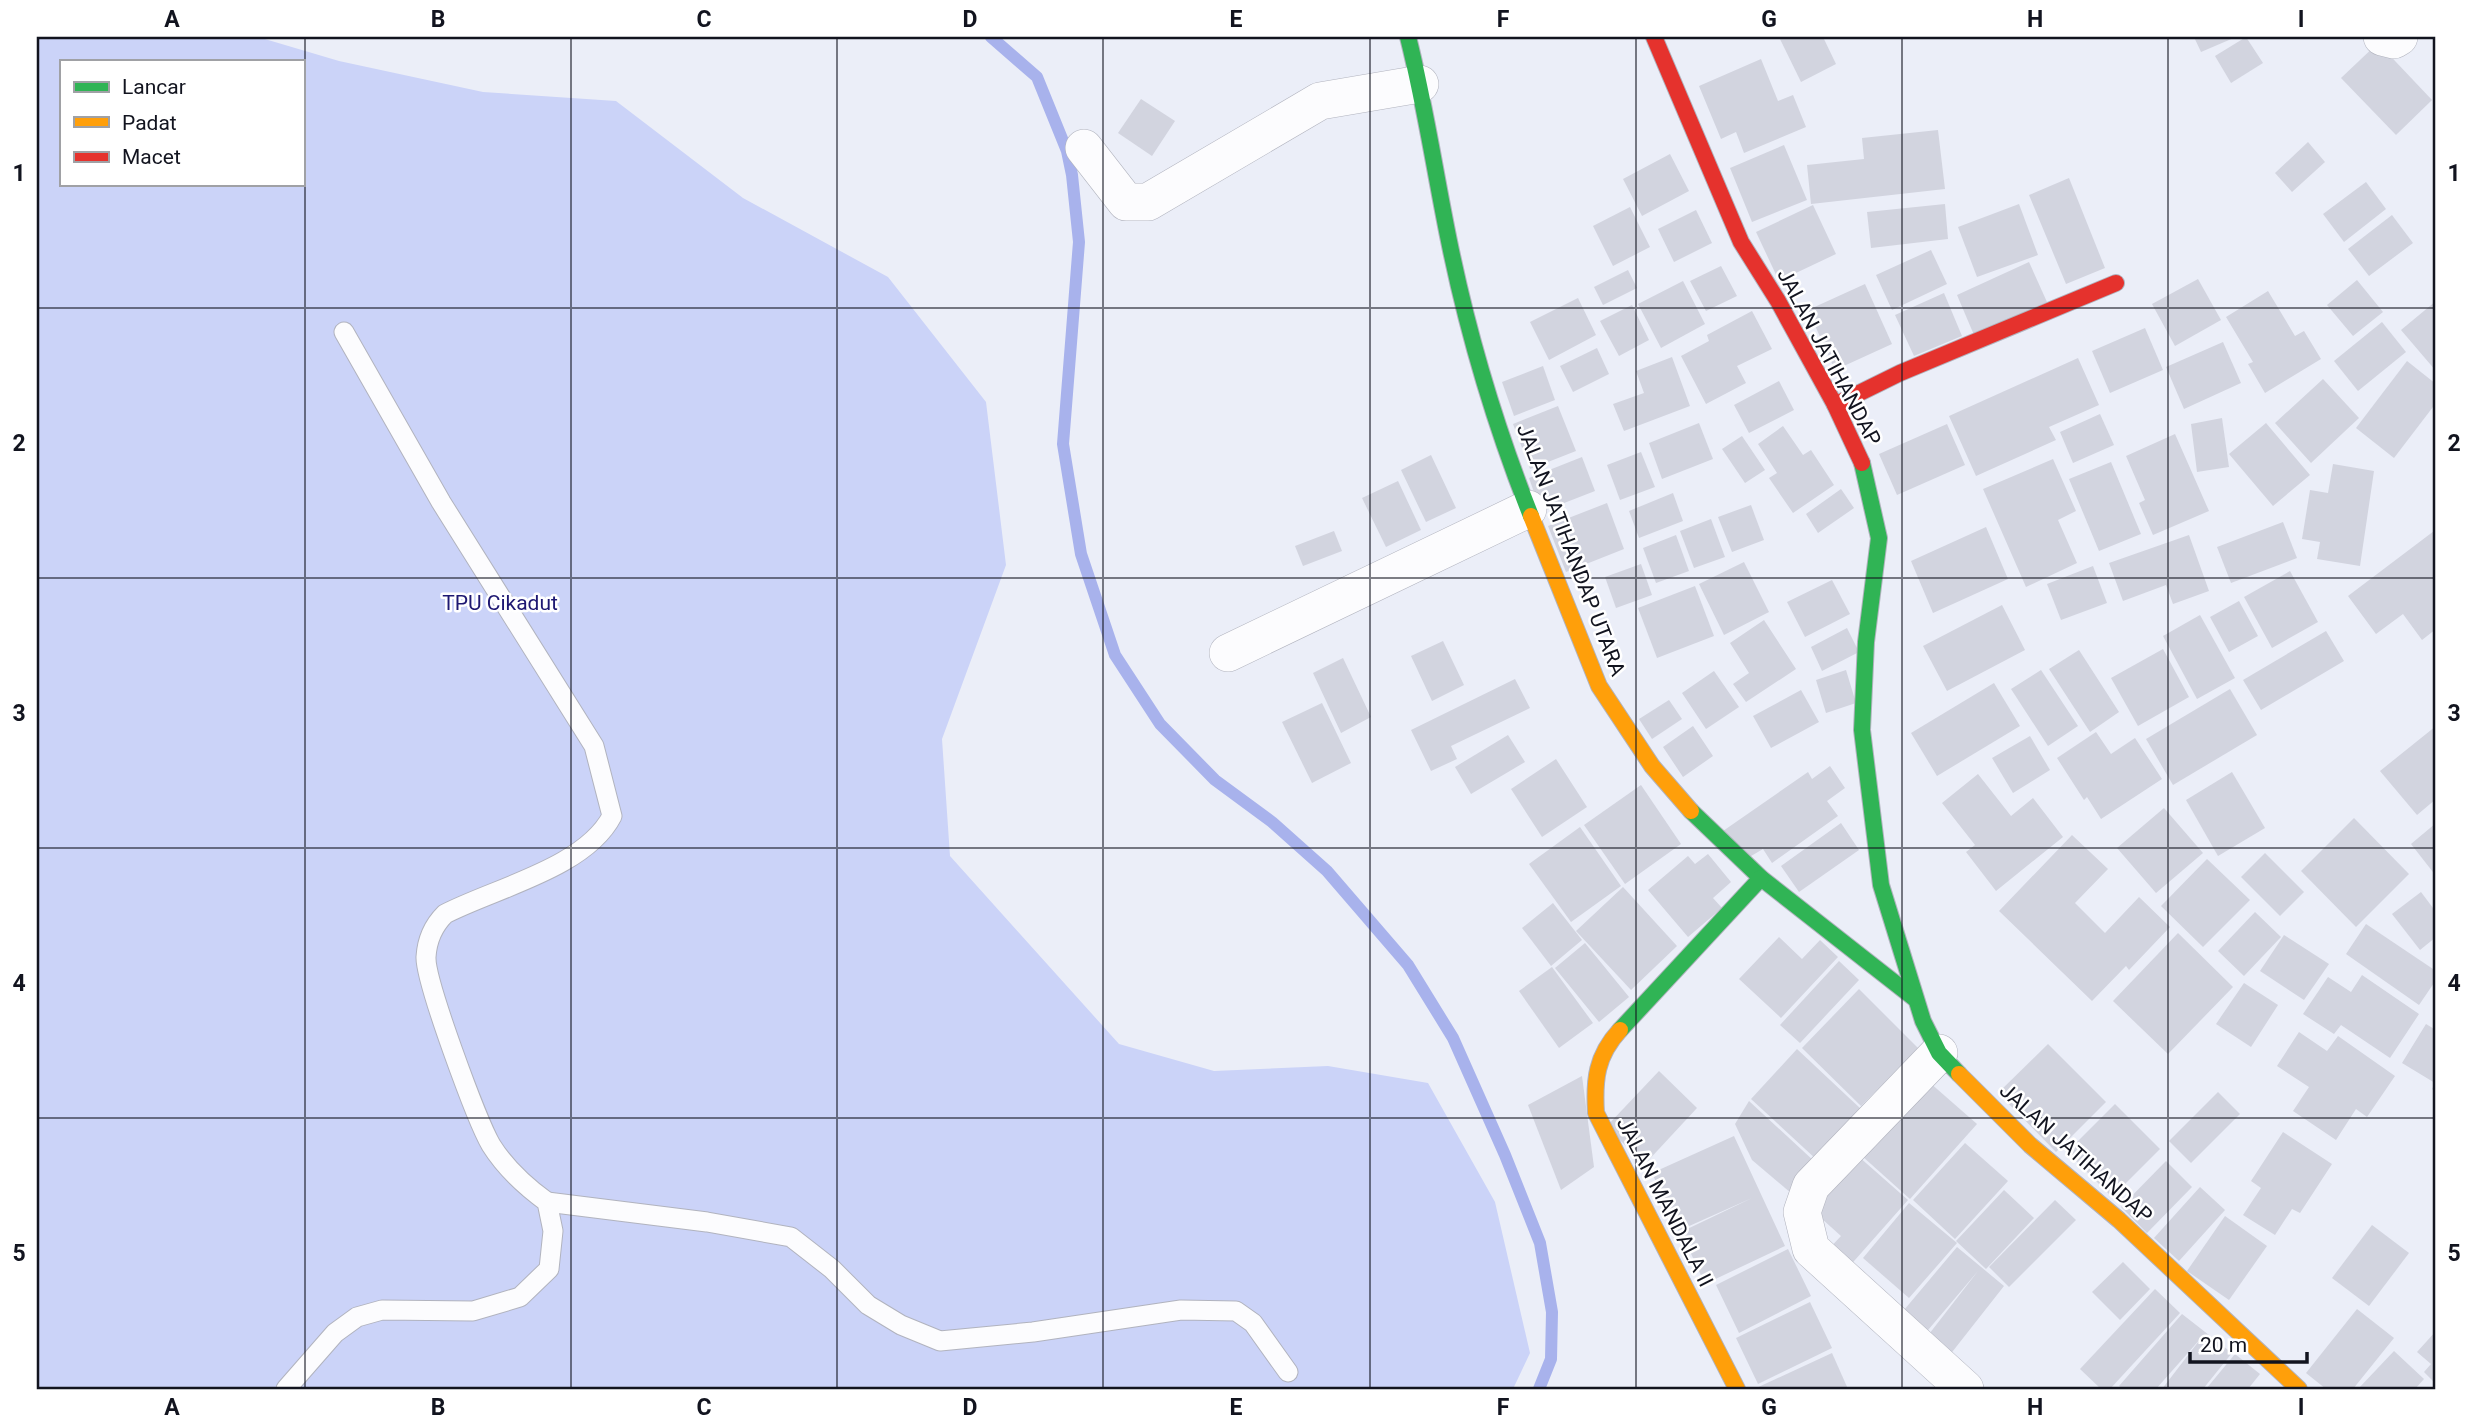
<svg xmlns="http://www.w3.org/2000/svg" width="2473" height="1426" font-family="Roboto,sans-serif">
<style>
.green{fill:#cbd3f8;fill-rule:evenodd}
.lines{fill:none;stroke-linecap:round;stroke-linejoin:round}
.stream{stroke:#a8b2ec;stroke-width:12}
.building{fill:#d2d4df}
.lane-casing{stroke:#b1b3be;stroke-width:21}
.street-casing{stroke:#b1b3be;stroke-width:38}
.fast-casing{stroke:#b1b3be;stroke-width:18}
.slow-casing{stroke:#b1b3be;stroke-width:18}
.jam-casing{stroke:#b1b3be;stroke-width:18}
.lane{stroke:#fcfcfe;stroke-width:19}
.street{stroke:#fcfcfe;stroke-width:37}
.fast{stroke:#30b455;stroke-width:16}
.slow{stroke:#ff9f0a;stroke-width:16}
.jam{stroke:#e5322d;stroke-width:16}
.grid{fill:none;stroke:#12141f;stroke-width:2;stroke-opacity:0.55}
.labels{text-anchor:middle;stroke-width:5;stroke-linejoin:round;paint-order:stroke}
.street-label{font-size:21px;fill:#12141f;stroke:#fff}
.park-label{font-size:21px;fill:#1e1872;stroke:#fff}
.neatline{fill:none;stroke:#12141f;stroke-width:2.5}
.grid-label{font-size:23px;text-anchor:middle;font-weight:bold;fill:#12141f}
</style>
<rect width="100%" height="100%" fill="#ebeef8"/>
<path class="green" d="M37,37H258L339,61L483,92L616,101L743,198L888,277L986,402L1006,565L942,739L950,856L1119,1044L1214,1071L1328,1066L1428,1083L1495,1202L1530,1353L1513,1389H37ZM61,61H303V184H61Z"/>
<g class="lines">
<path class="stream" d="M991,37L1037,77L1067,151L1072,175L1079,242L1063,444L1081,554L1115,655L1160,724L1215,780L1272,822L1327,871L1408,965L1453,1038L1505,1155L1540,1243L1552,1312L1551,1359L1539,1389"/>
</g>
<g class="building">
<path d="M1779,37H1823L1836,64L1801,82Z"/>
<path d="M2194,37H2236L2201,52Z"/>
<path d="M2246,37L2263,63L2231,83L2215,56Z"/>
<path d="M2378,43L2432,100L2396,135L2341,78Z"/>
<path d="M1761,59L1778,101L1793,95L1806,127L1744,153L1736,132L1721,139L1699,86Z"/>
<path d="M1141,99L1175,121L1152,156L1118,133Z"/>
<path d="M1938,130L1945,189L1811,204L1807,165L1864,159L1862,138Z"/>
<path d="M2308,142L2325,162L2292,192L2275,173Z"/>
<path d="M1784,145L1807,200L1752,222L1730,168Z"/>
<path d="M1670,154L1689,191L1642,216L1623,179Z"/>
<path d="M2069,178L2105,268L2066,284L2029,195Z"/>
<path d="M2366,182L2386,209L2344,242L2323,214Z"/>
<path d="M1945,204L1948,239L1871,248L1867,212Z"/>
<path d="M2019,204L2038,255L1977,277L1958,227Z"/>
<path d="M1813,205L1836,254L1779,281L1756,232Z"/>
<path d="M1630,207L1650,247L1613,266L1593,226Z"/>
<path d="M1696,210L1712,243L1674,262L1658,229Z"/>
<path d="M2392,215L2413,243L2369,276L2348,249Z"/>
<path d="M1931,250L1947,284L1892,310L1876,275Z"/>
<path d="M2029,262L2047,302L1974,335L1957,295Z"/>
<path d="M1721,266L1737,296L1706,311L1690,281Z"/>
<path d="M1628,270L1637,288L1603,305L1594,287Z"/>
<path d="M2198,279L2221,320L2175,346L2152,304Z"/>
<path d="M2357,280L2383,312L2353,336L2327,305Z"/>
<path d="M1683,281L1705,324L1661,348L1638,304Z"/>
<path d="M1865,284L1892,344L1835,370L1808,310Z"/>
<path d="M2268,291L2295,336L2304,331L2321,359L2265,393L2248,364L2253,362L2226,317Z"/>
<path d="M1944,293L1962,336L1914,356L1895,315Z"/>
<path d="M1578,298L1596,335L1549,360L1530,322Z"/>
<path d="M2436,301V371L2401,330Z"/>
<path d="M1632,305L1649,340L1619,356L1600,321Z"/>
<path d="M1752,311L1772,349L1737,366L1746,383L1706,404L1681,356L1709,341L1707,335Z"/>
<path d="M2382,322L2406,352L2358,391L2334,361Z"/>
<path d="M2145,328L2163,370L2110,393L2092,351Z"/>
<path d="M2223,342L2241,383L2184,409L2166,367Z"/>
<path d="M1597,348L1609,374L1573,392L1560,366Z"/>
<path d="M1672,357L1690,406L1624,431L1613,404L1644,393L1636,371Z"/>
<path d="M2078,358L2099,405L2049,427L2056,440L1976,476L1949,416Z"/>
<path d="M2407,361L2436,384V403L2394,458L2356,428Z"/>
<path d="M1543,366L1555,400L1514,416L1502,382Z"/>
<path d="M2323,379L2359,418L2311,463L2275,423Z"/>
<path d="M1779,381L1794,410L1749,433L1734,405Z"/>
<path d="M1558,406L1576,451L1530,469L1513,424Z"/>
<path d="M2100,414L2114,445L2073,463L2060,432Z"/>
<path d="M2222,418L2229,467L2197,472L2191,424Z"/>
<path d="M1699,423L1713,459L1662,479L1649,443Z"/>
<path d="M2266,423L2310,475L2273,506L2229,454Z"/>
<path d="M1947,424L1965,465L1897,495L1879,454Z"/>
<path d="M1783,426L1803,455L1811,450L1834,485L1793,513L1769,478L1777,473L1758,444Z"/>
<path d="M2175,434L2209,511L2153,535L2139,503L2145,500L2126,456Z"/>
<path d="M1742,436L1765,470L1745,483L1722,449Z"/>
<path d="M1641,452L1655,487L1620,500L1607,465Z"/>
<path d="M1431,455L1456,508L1426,522L1401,470Z"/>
<path d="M1582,457L1595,491L1541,512L1529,478Z"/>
<path d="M2053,459L2076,511L2058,520L2077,563L2026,587L1983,489Z"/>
<path d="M2111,462L2141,534L2099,551L2069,479Z"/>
<path d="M2333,464L2374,471L2360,566L2317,559L2320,542L2302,539L2310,490L2328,493Z"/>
<path d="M1398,481L1421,530L1386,547L1362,498Z"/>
<path d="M1841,489L1854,508L1818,533L1806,514Z"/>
<path d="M1673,493L1683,521L1639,538L1629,511Z"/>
<path d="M1607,503L1624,549L1566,572L1548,526Z"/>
<path d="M1751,505L1764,540L1732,552L1718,517Z"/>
<path d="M1711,519L1725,557L1694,568L1680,531Z"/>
<path d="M2283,522L2297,558L2231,583L2217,547Z"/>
<path d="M1986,527L2008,579L1933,613L1911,561Z"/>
<path d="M1334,531L1342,551L1303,566L1295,546Z"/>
<path d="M2434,531L2436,534V629L2422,640L2403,614L2376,634L2348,596Z"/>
<path d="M1676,535L1689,571L1656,583L1643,548Z"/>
<path d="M2189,535L2209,591L2173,604L2166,585L2123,601L2109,563Z"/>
<path d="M1744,562L1769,612L1724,635L1699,584Z"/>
<path d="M1641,564L1652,595L1616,608L1605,577Z"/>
<path d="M2093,566L2107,603L2061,620L2047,584Z"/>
<path d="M2290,571L2318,622L2272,648L2244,597Z"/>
<path d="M1832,580L1850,614L1805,637L1787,602Z"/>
<path d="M1695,586L1714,636L1657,658L1638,608Z"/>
<path d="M2239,601L2258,636L2229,652L2210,617Z"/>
<path d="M2002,605L2025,650L1947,691L1923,646Z"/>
<path d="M2200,615L2235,678L2197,699L2163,636Z"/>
<path d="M1764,620L1796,669L1746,702L1733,684L1749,673L1730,643Z"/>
<path d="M1847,628L1859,652L1822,671L1811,647Z"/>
<path d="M2326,631L2344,661L2261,710L2243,680Z"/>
<path d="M1443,641L1464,685L1432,701L1411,656Z"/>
<path d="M2163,649L2189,697L2138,726L2111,678Z"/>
<path d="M2079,650L2119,712L2090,732L2049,669Z"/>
<path d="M1343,658L1371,717L1341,733L1313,673Z"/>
<path d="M1846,670L1856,703L1826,713L1816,680Z"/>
<path d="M2041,670L2078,726L2048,746L2011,689Z"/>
<path d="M1714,671L1739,707L1706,729L1682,693Z"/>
<path d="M1515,679L1530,708L1451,746L1457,759L1431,771L1411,730Z"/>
<path d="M1994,683L2020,726L1937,776L1911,733Z"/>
<path d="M2230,689L2257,735L2173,785L2146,739Z"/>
<path d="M1801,690L1819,722L1771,748L1753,716Z"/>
<path d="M1669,700L1682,719L1652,739L1639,719Z"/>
<path d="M1322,703L1351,763L1312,783L1282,722Z"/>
<path d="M1693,726L1713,756L1683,777L1663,747Z"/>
<path d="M2436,726V799L2417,815L2380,771Z"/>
<path d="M2096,732L2111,754L2135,738L2162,779L2101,819L2087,797L2084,800L2057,758Z"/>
<path d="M1508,735L1525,762L1471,794L1455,767Z"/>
<path d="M2030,736L2050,770L2013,793L1992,758Z"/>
<path d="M1556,759L1587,807L1542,837L1511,789Z"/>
<path d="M1830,766L1845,788L1827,801L1838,816L1772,863L1763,849L1746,859L1723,831L1808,772L1812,779Z"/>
<path d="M2232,772L2265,828L2218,856L2186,800Z"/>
<path d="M1978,774L2011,816L2033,798L2063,837L1996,891L1966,852L1975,845L1942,803Z"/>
<path d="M1641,785L1681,844L1625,884L1584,825Z"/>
<path d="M2164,808L2203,853L2156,893L2117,848Z"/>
<path d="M2354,818L2409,874L2356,927L2301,871Z"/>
<path d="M1841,823L1859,850L1799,892L1781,866Z"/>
<path d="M2436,823V876L2411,844Z"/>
<path d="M1580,827L1621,886L1571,922L1529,864Z"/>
<path d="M2072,835L2108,869L2075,903L2105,933L2139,897L2170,927L2129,970L2126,966L2092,1001L1999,911Z"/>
<path d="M2265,853L2304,892L2280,916L2241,877Z"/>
<path d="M1708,854L1731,882L1713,898L1722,908L1688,937L1648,890L1688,856L1695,864Z"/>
<path d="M2207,859L2250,900L2203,947L2161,906Z"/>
<path d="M1623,887L1677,946L1631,990L1576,931Z"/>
<path d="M2421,892L2436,912V937L2420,950L2392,914Z"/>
<path d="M1553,903L1582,940L1551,966L1522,928Z"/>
<path d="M2255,912L2281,937L2244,976L2218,951Z"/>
<path d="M2366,924L2436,971V980L2419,1005L2346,954Z"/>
<path d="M2178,933L2233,987L2168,1054L2113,1001Z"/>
<path d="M2284,935L2329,964L2304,1000L2260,971Z"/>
<path d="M1779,937L1802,959L1820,940L1838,957L1781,1018L1739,979Z"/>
<path d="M1585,943L1629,997L1599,1022L1555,968Z"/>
<path d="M1839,961L1859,980L1800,1043L1780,1025Z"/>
<path d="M1552,967L1593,1023L1559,1048L1519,991Z"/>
<path d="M2362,975L2419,1014L2390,1058L2341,1025L2334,1034L2303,1014L2328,977L2351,992Z"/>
<path d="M2244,983L2278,1005L2251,1047L2216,1024Z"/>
<path d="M1859,989L1918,1048L1861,1106L1802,1048Z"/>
<path d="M2426,1024L2436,1030V1092L2432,1089L2435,1083L2402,1063Z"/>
<path d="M2299,1032L2327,1051L2338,1036L2395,1076L2367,1117L2356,1109L2336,1140L2293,1111L2309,1087L2277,1066Z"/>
<path d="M2048,1044L2106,1102L2056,1152L1998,1093Z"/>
<path d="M1797,1049L1862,1110L1817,1160L1751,1099Z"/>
<path d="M1659,1071L1697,1108L1645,1164L1606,1127Z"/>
<path d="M1582,1076L1594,1167L1561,1190L1528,1105Z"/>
<path d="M1929,1082L1977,1124L1910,1199L1862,1156Z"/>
<path d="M2218,1092L2240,1114L2191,1163L2169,1141Z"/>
<path d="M1749,1101L1815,1162L1791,1193L1752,1160L1735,1124Z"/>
<path d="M2115,1104L2160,1149L2112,1197L2067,1152Z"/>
<path d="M2283,1132L2332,1164L2300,1213L2292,1209L2275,1235L2243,1215L2261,1188L2251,1181Z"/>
<path d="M1734,1136L1785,1246L1705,1284L1681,1232L1752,1198L1678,1231L1652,1173Z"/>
<path d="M1965,1143L2008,1181L1955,1239L1913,1200Z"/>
<path d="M1858,1156L1908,1200L1847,1269L1827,1251L1841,1236L1811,1209Z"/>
<path d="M2166,1161L2192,1187L2147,1233L2121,1207Z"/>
<path d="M2200,1187L2225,1210L2179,1261L2154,1238Z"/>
<path d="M2004,1190L2034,1218L1986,1269L1956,1241Z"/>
<path d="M2055,1200L2076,1220L2009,1287L1989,1267Z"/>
<path d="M1909,1203L1957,1243L1909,1298L1863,1258Z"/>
<path d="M2225,1216L2267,1246L2229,1300L2187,1271Z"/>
<path d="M2372,1225L2409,1253L2369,1306L2332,1278Z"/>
<path d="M1957,1247L2004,1286L1949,1356L1926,1338L1978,1271L1923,1336L1899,1316Z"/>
<path d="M1788,1249L1811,1296L1739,1333L1716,1285Z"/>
<path d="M2123,1262L2150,1289L2120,1320L2092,1292Z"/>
<path d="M2155,1289L2180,1313L2110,1389H2101L2080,1369Z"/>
<path d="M1810,1302L1832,1348L1758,1384L1736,1338Z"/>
<path d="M2357,1309L2394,1338L2353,1389H2326L2306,1373Z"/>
<path d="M2182,1314L2232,1353L2203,1389H2162L2202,1337L2156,1389H2123L2119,1386Z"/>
<path d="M2436,1331V1384L2424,1372L2431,1364L2417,1352Z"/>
<path d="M2394,1351L2424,1379L2415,1389H2358Z"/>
<path d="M1832,1353L1848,1389H1754Z"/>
<path d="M2235,1354L2260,1374L2248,1389H2206Z"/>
</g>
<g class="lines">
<defs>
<g id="lane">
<path d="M547,1202L707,1222L791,1237L832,1269L868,1305L901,1325L940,1341L1033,1332L1181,1310L1236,1311L1253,1323L1288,1372"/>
<path d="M286,1389L335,1333L357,1317L382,1310L473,1311L520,1297L549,1269L553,1231L547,1202C525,1186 506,1169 491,1145C477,1121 425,981 426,957C427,940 433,926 445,914C495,888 585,868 612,816L594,746L441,502L344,332"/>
</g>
<g id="street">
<path d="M2382,37L2394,40L2399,37"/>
<path d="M1084,148L1126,202H1148L1320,101L1420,84"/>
<path d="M1228,653L1528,509"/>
<path d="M1939,1053L1811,1186L1802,1212L1811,1249L1965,1389"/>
</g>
<g id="fast">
<path d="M1408,37C1425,104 1435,173 1449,241C1468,334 1496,428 1531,516"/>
<path d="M1862,463L1879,538L1866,642L1862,730L1881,885L1923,1021L1939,1053L1959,1074"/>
<path d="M1691,811L1761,878L1914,998"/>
<path d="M1620,1030L1761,878"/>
</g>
<g id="slow">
<path d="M1531,516L1599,686L1652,766L1691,811"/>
<path d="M1620,1030C1596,1056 1594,1080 1596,1113L1737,1389"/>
<path d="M1959,1074L2030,1145L2119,1220L2299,1389"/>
</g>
<g id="jam">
<path d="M1654,37L1741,242L1778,301L1835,405L1862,463"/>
<path d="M1835,405L1900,373L2116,283"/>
</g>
</defs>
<use href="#lane" class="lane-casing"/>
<use href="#street" class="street-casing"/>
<use href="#fast" class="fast-casing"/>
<use href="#slow" class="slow-casing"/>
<use href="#jam" class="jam-casing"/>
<use href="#lane" class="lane"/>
<use href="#street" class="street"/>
<use href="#fast" class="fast"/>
<use href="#slow" class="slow"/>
<use href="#jam" class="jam"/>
</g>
<path class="grid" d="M305,37V1389M571,37V1389M837,37V1389M1103,37V1389M1370,37V1389M1636,37V1389M1902,37V1389M2168,37V1389M37,308H2436M37,578H2436M37,848H2436M37,1118H2436"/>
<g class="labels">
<g class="street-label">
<text transform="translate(1829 357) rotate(62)" y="7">JALAN JATIHANDAP</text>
<text transform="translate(1571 550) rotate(69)" y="7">JALAN JATIHANDAP UTARA</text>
<text transform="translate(2076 1153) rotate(42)" y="7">JALAN JATIHANDAP</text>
<text transform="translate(1665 1202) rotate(63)" y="7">JALAN MANDALA II</text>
</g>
<g class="park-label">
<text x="500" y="610">TPU Cikadut</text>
</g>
</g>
<rect width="2473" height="1426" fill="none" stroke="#ffffff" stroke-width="77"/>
<rect x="60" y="60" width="245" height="126" fill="#ffffff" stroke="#a0a1a5" stroke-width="2"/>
<rect x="74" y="82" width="35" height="10" fill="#30b455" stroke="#a0a1a5" stroke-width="2"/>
<text x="122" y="94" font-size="21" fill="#12141f">Lancar</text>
<rect x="74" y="117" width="35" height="10" fill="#ff9f0a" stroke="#a0a1a5" stroke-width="2"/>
<text x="122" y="130" font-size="21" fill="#12141f">Padat</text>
<rect x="74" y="152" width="35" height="10" fill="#e5322d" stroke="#a0a1a5" stroke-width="2"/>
<text x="122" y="164" font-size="21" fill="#12141f">Macet</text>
<path d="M2190 1352v10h117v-10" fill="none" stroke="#12141f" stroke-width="3.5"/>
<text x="2200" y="1352" font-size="21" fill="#12141f" stroke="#ffffff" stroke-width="5" paint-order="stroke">20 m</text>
<rect x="38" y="38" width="2396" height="1350" class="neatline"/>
<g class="grid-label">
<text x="172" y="27">A</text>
<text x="438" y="27">B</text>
<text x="704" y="27">C</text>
<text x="970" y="27">D</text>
<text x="1236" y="27">E</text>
<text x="1503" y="27">F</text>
<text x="1769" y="27">G</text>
<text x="2035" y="27">H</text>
<text x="2301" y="27">I</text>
<text x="19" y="181">1</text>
<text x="2454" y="181">1</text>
<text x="19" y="451">2</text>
<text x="2454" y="451">2</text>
<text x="19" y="721">3</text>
<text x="2454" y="721">3</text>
<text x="19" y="991">4</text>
<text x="2454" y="991">4</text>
<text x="19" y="1261">5</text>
<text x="2454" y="1261">5</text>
<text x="172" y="1415">A</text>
<text x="438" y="1415">B</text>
<text x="704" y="1415">C</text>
<text x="970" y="1415">D</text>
<text x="1236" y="1415">E</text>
<text x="1503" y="1415">F</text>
<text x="1769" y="1415">G</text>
<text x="2035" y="1415">H</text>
<text x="2301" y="1415">I</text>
</g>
</svg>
